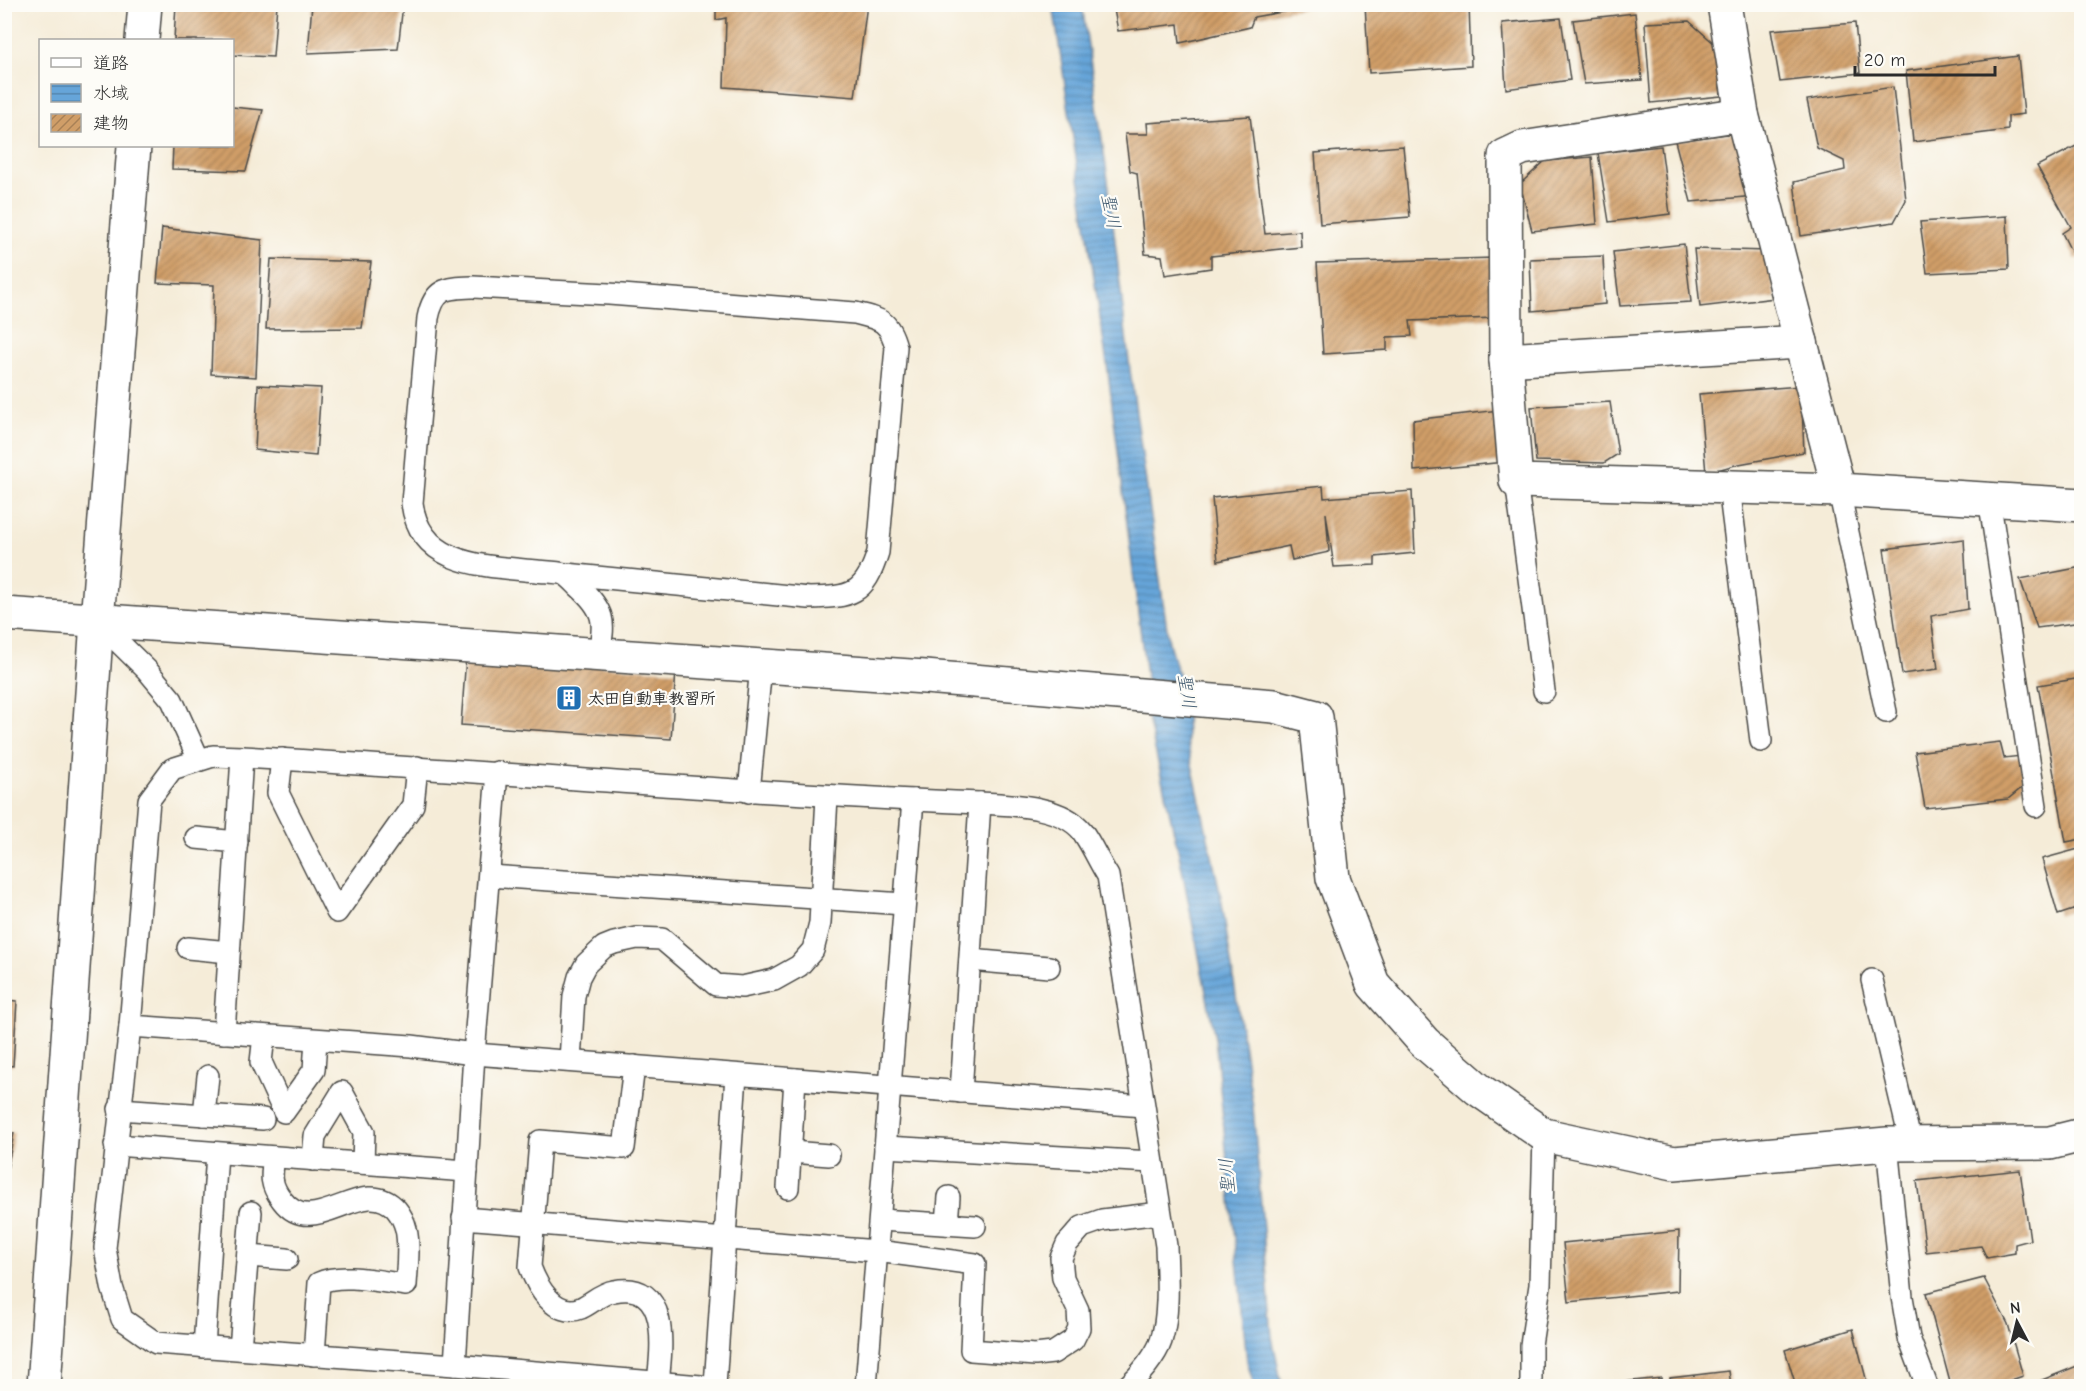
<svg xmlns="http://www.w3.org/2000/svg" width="2086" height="1391" font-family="'Comic Neue','Klee One',sans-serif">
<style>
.water{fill:url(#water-rules);stroke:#486882;stroke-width:1.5}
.building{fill:url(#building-hatch)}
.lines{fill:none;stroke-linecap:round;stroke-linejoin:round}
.lane-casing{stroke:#494845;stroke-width:24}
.street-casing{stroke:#494845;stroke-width:36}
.lane{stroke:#fff;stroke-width:21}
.street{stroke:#fff;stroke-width:33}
.labels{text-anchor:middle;stroke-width:4.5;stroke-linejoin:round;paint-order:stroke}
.poi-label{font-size:16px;font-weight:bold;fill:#2b2b2b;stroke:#fdfcf7;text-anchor:start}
.water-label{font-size:18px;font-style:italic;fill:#435c71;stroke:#fdfcf7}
</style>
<defs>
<pattern id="water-rules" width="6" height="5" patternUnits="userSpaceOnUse" patternTransform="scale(1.5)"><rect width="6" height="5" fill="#66a5d9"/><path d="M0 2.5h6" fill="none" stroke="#5487b0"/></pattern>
<pattern id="building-hatch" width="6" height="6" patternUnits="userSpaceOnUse" patternTransform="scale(1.5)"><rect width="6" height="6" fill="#d09e68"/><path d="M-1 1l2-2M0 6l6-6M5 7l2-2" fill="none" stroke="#a98156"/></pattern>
</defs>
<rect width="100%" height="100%" fill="#fdfcf7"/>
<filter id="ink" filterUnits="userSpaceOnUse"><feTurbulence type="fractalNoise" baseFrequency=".0167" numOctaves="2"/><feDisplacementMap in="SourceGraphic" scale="12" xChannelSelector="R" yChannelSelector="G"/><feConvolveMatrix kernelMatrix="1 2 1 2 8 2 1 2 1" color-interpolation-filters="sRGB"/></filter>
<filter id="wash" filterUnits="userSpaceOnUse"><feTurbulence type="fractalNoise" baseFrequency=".008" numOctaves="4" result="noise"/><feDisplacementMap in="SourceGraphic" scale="24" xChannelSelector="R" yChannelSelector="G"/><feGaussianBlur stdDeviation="1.35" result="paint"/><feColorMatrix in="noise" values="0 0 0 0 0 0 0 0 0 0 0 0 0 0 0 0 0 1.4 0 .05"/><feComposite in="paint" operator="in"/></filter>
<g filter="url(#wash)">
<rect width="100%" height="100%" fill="#f5ecd8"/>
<g class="water">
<path d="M1053,5H1082L1108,180L1130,370L1169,643L1178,674L1188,686L1147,684L1107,364Z"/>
<path d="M1186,709L1187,742L1221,897L1253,1107L1272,1337L1282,1386H1254L1247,1361L1215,1038L1179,854L1146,710Z"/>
</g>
<g id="blocks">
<g class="building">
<path d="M176,4H277L273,57L232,55V40H174Z"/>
<path d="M312,4H403L398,49L308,53Z"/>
<path d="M716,4H867L855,97L724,87L726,18L716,20Z"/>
<path d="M1113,4H1315V6L1254,17L1250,27L1180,43L1178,24L1118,31Z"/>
<path d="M1365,4H1469L1471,66L1369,73Z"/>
<path d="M1635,13L1642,80L1584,84L1573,20Z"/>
<path d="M1561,18L1570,80L1506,89L1502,23Z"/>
<path d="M1689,21L1717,46L1721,96L1651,103L1645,23Z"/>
<path d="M1855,23L1860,73L1780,82L1771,30Z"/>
<path d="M2018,56L2024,114L2008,116V130L1913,142L1906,71Z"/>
<path d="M1893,87L1906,200L1894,222L1801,236L1794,182L1845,170L1844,161L1817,148L1807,100Z"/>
<path d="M232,107L263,110L246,171L172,169L173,146H232Z"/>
<path d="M1250,116L1265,234L1300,231L1301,247L1211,256V268L1165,275L1162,256L1145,254L1137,173L1130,171L1125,134H1148L1147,123Z"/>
<path d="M1735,133L1755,196L1691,202L1675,141Z"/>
<path d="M2082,143V258L2075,259L2062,233L2071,227L2037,166Z"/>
<path d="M1403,146L1410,217L1320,224L1315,153Z"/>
<path d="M1661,146L1670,214L1609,222L1598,153Z"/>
<path d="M1592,157L1597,224L1532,231L1520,184L1545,161Z"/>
<path d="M2007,216L2009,269L1927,273L1920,222Z"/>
<path d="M162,228L262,240L256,377L211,374L214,285L157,283Z"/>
<path d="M1684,244L1691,302L1620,306L1613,252Z"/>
<path d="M1694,249L1768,251L1775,298L1700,307Z"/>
<path d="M1603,256L1605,304L1532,311L1530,259Z"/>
<path d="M1494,258L1496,318L1410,321L1412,336L1387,337V350L1323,354L1317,263Z"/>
<path d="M271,259L371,262L362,328L266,329Z"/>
<path d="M258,385L321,388L316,456L255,450Z"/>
<path d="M1801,386L1804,452L1739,464L1706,473L1699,394Z"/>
<path d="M1610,402L1618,454L1604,463L1536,461L1531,407Z"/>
<path d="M1499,410L1505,462L1414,471L1413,420Z"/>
<path d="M1323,486L1324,498L1412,491L1415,553L1375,557V565L1334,567L1326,513L1329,552L1292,560L1289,546L1218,561L1212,498Z"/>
<path d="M1964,539L1968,609L1931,616L1938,669L1902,674L1884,549Z"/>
<path d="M2082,567V622L2037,628L2020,579Z"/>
<path d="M466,656L676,671L671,739L461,725Z"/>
<path d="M2082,678V839L2066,842L2038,685Z"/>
<path d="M2000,742L2004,758L2021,756L2024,786L2008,799L1925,808L1915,752Z"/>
<path d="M2082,848V907L2058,915L2042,859Z"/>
<path d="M4,1000L17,1001L13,1066L4,1065Z"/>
<path d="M4,1132L14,1133L6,1175L4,1174Z"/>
<path d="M2020,1170L2030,1240L2015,1244V1253L1987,1258L1981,1246L1926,1252L1917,1181Z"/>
<path d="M1679,1231L1678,1291L1569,1302L1563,1243Z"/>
<path d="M1984,1278L2008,1324L2023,1376L1994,1386H1951L1926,1293Z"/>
<path d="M1853,1329L1868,1386H1796L1785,1350Z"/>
<path d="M2082,1364V1386H2027Z"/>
<path d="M1729,1371L1731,1386H1671L1670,1378Z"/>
<path d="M1661,1378L1662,1386H1594V1385Z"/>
</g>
</g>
</g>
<g filter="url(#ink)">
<use href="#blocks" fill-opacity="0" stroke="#494845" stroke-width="1.5"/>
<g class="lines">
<defs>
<g id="lane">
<path d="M1516,481L1544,691"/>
<path d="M1729,487L1761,741"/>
<path d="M1839,490L1886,712"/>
<path d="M1989,498L2036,806"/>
<path d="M566,574L809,598C851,597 865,595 878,552L896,347C889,320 880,319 855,313L609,294L473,287C446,288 434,288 428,318L412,503C420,567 486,566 537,571C545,572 556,572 564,574C569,576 574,582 578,586C605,610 606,622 598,656"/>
<path d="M97,621L147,670L172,700L199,760"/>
<path d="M282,759L278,793L337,912L413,805L417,767"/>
<path d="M749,792L761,666"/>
<path d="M196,838L237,842"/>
<path d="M489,876L904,904"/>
<path d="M188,948L229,952"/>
<path d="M970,960L1049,967"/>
<path d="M1872,980L1911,1144"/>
<path d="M130,1026L411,1046L474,1054L1143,1106"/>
<path d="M224,1033L242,757"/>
<path d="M264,1036L261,1062L284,1112L314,1070L316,1040"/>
<path d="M570,1061L574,996L579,977L586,964L604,947L614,943L637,938L662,939L716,985L742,987L774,980L799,966L813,950L820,923L827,797"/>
<path d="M634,1066L624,1148L540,1141L530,1267C537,1286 555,1319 581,1308C592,1303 601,1293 614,1291C670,1280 662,1347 658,1382"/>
<path d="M961,1092L980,803"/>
<path d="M119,1109L263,1119"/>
<path d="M204,1115L208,1076"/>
<path d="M1887,1144L1902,1297L1909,1338L1927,1386"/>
<path d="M115,1145L467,1171"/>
<path d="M885,1147L1152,1162"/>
<path d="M791,1152L829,1155"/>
<path d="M274,1157C271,1176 270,1185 282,1200C314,1243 362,1172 396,1209C401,1215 404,1221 406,1229C410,1247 407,1267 406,1285C382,1282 341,1272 319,1283L314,1355"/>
<path d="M313,1160L315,1136L342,1092L364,1132L363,1163"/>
<path d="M788,1188L795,1079"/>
<path d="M463,1218L877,1251L975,1264L971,1350L1035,1355L1053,1353L1073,1340L1079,1328L1078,1310L1063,1278L1061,1258L1067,1244L1082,1227L1102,1220L1160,1213"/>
<path d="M880,1220L975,1226"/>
<path d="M947,1224L949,1197"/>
<path d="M248,1256L287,1259"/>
<path d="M204,1347L217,1153"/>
<path d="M240,1349L251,1212"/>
<path d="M455,1365L474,1054L497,772"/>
<path d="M701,1386L455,1365L156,1343L122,1319L112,1287L105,1248L130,1026L149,800L172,769L213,756L242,757C488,771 734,793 980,803C1011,805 1061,805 1082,831C1092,845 1099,862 1108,876L1166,1246C1167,1275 1170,1313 1161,1341C1156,1356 1139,1376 1128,1386"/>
<path d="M715,1386L736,1075"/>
<path d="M866,1386L913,800"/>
<path d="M1531,1386V1345L1540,1285L1544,1135"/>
</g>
<g id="street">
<path d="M1724,4L1742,114L1839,490"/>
<path d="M142,40L145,4"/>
<path d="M1742,114L1522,148L1505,156L1506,360L1516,481L1839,490L2082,505"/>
<path d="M1506,360L1801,342"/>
<path d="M4,614L925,677L1274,706L1316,717L1333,878L1373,984L1424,1042L1478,1089L1544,1135L1674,1163L1887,1144L2050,1143L2082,1135"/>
<path d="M44,1386L97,621L134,146"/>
</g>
</defs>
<use href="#lane" class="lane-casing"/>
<use href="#street" class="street-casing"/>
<use href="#lane" class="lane"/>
<use href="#street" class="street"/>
</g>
</g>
<defs>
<symbol id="building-square" viewBox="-11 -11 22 22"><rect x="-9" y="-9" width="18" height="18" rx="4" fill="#1f6fb2" stroke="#fdfcf7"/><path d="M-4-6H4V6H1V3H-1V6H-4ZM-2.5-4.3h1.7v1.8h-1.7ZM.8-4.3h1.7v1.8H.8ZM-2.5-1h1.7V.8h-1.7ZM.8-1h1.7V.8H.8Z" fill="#fff"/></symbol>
</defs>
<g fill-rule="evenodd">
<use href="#building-square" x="554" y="683" width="30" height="30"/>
</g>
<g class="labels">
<g class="poi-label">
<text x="588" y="704">太田自動車教習所</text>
</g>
<g class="water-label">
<text transform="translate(1111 211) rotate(79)" y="6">聖川</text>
<text transform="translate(1187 691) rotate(81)" y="6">聖川</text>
<text transform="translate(1227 1176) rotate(-95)" y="6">聖川</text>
</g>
</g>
<rect width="2086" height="1391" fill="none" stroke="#fdfcf7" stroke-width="24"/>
<rect x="39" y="39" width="195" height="108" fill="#fdfcf7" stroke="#a9a8a5" stroke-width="1.5"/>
<rect x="51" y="58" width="30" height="9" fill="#ffffff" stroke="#a9a8a5" stroke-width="1.5"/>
<text x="93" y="69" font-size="18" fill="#2b2b2b">道路</text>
<rect x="51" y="84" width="30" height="18" fill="url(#water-rules)" stroke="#a9a8a5" stroke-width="1.5"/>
<text x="93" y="99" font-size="18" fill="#2b2b2b">水域</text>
<rect x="51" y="114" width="30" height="18" fill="url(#building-hatch)" stroke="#a9a8a5" stroke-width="1.5"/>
<text x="93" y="129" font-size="18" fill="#2b2b2b">建物</text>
<g transform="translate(2017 1322) rotate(353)" stroke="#fdfcf7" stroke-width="4.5" paint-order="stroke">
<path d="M0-4.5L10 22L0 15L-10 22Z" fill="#2b2b2b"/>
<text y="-9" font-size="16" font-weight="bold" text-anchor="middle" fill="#2b2b2b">N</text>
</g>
<path d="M1855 66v9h140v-9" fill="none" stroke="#2b2b2b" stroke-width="3"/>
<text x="1864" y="66" font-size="18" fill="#2b2b2b" stroke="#fdfcf7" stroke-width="4.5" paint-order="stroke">20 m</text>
</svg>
